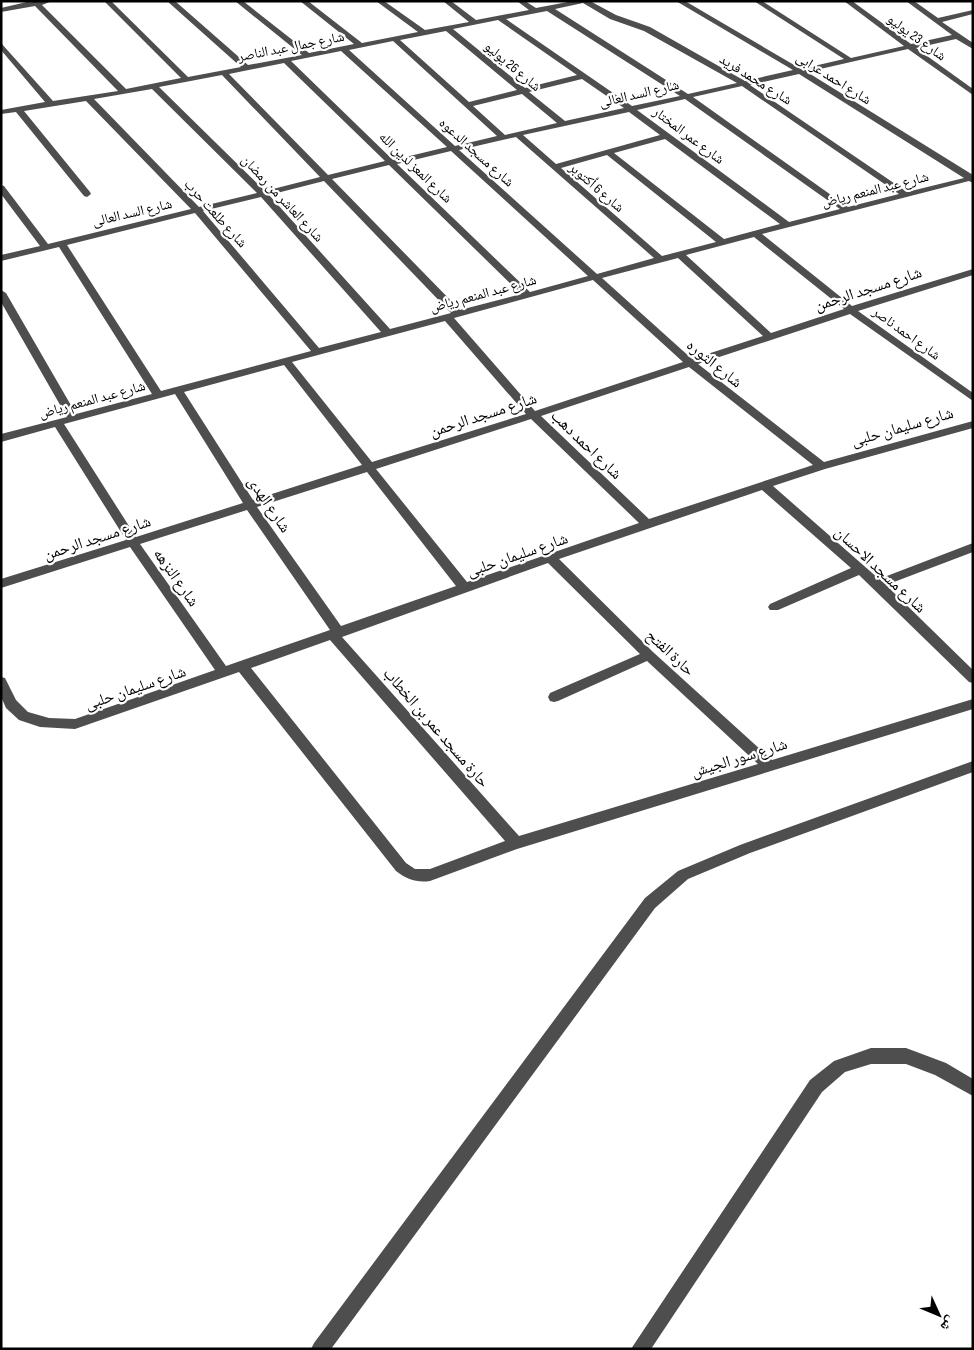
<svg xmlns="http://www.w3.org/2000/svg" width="974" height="1350" font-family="'Sofia Sans Condensed','Noto Naskh Arabic',sans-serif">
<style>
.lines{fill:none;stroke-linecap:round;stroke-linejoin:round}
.minor{fill:#4e4e4e;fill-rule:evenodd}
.labels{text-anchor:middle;stroke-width:4.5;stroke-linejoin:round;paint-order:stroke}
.far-street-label{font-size:14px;fill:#000;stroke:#fff}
.street-label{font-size:16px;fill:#000;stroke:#fff}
</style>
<rect width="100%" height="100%" fill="#fff"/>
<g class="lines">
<g class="minor">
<path d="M31,1H52L42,5L126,89L181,78L104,1H111L188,77L241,67L167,1H175L248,65L302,55L235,1H243L309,53L354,44L300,1H308L362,43L418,32L376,1H384L425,30L469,22L443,1H451L476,20L529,10L517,1H525L536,8L573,1H590L616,15L650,27L745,81L793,70L676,1H685L801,69L844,59L754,1H762L851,58L904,46L844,1H852L911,44L952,35L906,1H914L938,18L973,10V14L942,22L973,43V49L956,39L916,48L973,89V95L908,49L807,72L973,175V183L969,181L762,234L852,306L973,269V275L858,311L973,393V401L850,314L698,364L824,462L973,421V428L825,469L773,486L879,579L973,543V552L886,585L973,670V683L969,682L859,575L778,610H770L768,607L770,604L851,568L762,490L559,559L653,652L772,760L973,699V709L517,849L430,881C417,883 406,879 396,871L239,672L75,729L40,727L19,720L6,708L2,699L1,677L5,678L16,700L28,712L49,718L75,719L215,670L130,547L1,588V579L126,540L55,427L1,442V434L67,417L1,302V290L6,293L76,414L152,394L59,247L1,261V255L40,246L1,194V185L4,186L48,244L191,209L86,101L24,111L90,192L91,194L87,197L84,196L16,112L1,114V110L45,102L1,50V43L53,101L118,91L35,6L1,12V8ZM583,3L610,19L644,31L737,83L688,94L555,9ZM547,11L680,96L632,106L506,19ZM498,20L577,75L525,88L453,29ZM446,31L517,90L469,102L400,40ZM393,41L497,136L455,146L349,50ZM341,51L447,147L393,160L291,61ZM284,63L385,161L328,175L229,74ZM799,74L964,178L907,192L750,85ZM222,75L320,177L265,191L159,87ZM582,79L624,108L565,121L529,92ZM742,86L899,194L848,207L693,97ZM152,89L257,193L199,207L94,99ZM522,94L557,123L505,135L473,106ZM685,99L840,209L789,222L637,110ZM629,112L660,135L556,164L523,135ZM516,137L654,258L597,274L459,150ZM665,139L780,224L724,239L614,153ZM451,151L588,276L530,292L397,164ZM607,155L716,242L662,256L561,168ZM389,165L521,294L460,310L332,179ZM324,181L451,313L390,329L269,195ZM261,197L381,332L319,348L203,211ZM195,213L311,351L161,391L67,245ZM754,237L844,309L771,333L686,255ZM678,258L763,336L692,359L602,278ZM593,280L683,362L535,411L454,318ZM445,321L526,414L372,462L292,362ZM284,365L362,465L253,500L184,392ZM689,367L813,465L649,519L541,416ZM175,394L243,503L136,537L64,424ZM531,419L639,523L467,582L376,469ZM367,472L456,586L341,626L257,507ZM247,510L330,630L226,666L140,544ZM548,563L640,654L550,693L548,697L550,701L554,702L558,701L647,661L758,764L519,836L342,637ZM330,640L505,841L430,869H415L406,863L251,668Z"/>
<path d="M973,761V772L750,853L688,879L655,908L331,1349H311L314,1343L645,898L678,871L740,845Z"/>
<path d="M871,1048H906L946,1063L973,1079V1096L935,1075L906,1064H871L845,1072L822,1092L651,1349H631L810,1080L834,1061Z"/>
</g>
</g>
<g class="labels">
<g class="far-street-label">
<text transform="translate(917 37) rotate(36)" y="5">شارع 23 يوليو</text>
<text transform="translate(291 46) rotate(-11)" y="5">شارع جمال عبد الناصر</text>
<text transform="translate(513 66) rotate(40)" y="5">شارع 26 يوليو</text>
<text transform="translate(834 78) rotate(32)" y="5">شارع احمد عرابى</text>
<text transform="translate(756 79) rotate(32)" y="5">شارع محمد فريد</text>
<text transform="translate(639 93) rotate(-13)" y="5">شارع السد العالى</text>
<text transform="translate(689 135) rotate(37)" y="5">شارع عمر المختار</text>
<text transform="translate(477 152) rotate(42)" y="5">شارع مسجد الدعوه</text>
<text transform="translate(416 167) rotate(44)" y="5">شارع المعز لدين الله</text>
<text transform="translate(597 187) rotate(41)" y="5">شارع 6 أكتوبر</text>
<text transform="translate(875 189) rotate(-14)" y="5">شارع عبد المنعم رياض</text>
<text transform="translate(283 198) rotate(47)" y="5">شارع العاشر من رمضان</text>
<text transform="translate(132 212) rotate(-13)" y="5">شارع السد العالى</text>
<text transform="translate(216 213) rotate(48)" y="5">شارع طلعت حرب</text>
<text transform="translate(483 293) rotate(-15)" y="5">شارع عبد المنعم رياض</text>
<text transform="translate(907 333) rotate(36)" y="5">شارع احمد ناصر</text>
<text transform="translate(92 399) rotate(-15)" y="5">شارع عبد المنعم رياض</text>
</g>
<g class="street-label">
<text transform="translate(868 288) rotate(-18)" y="6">شارع مسجد الرحمن</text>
<text transform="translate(715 363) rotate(39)" y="6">شارع الثوره</text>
<text transform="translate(483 414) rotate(-18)" y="6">شارع مسجد الرحمن</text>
<text transform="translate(902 426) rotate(-16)" y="6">شارع سليمان حلبى</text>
<text transform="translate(587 444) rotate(44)" y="6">شارع احمد دهب</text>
<text transform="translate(270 504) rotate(56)" y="6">شارع الهدى</text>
<text transform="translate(97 537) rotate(-18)" y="6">شارع مسجد الرحمن</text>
<text transform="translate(517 554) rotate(-19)" y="6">شارع سليمان حلبى</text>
<text transform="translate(881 569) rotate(43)" y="6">شارع مسجد الاحسان</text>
<text transform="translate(177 577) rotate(55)" y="6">شارع النزهه</text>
<text transform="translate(671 652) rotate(43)" y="6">حارة الفتح</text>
<text transform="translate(135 687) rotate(-19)" y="6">شارع سليمان حلبى</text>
<text transform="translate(437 727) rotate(49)" y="6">حارة مسجد عمر بن الخطاب</text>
<text transform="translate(739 757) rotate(-17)" y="6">شارع سور الجيش</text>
</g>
</g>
<rect width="974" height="1350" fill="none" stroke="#000000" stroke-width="5"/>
<g transform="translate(939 1315) rotate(134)" stroke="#ffffff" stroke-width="4" paint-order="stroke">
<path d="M0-4L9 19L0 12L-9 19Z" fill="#000000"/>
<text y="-8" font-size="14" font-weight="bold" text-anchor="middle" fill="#000000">ش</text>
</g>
</svg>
